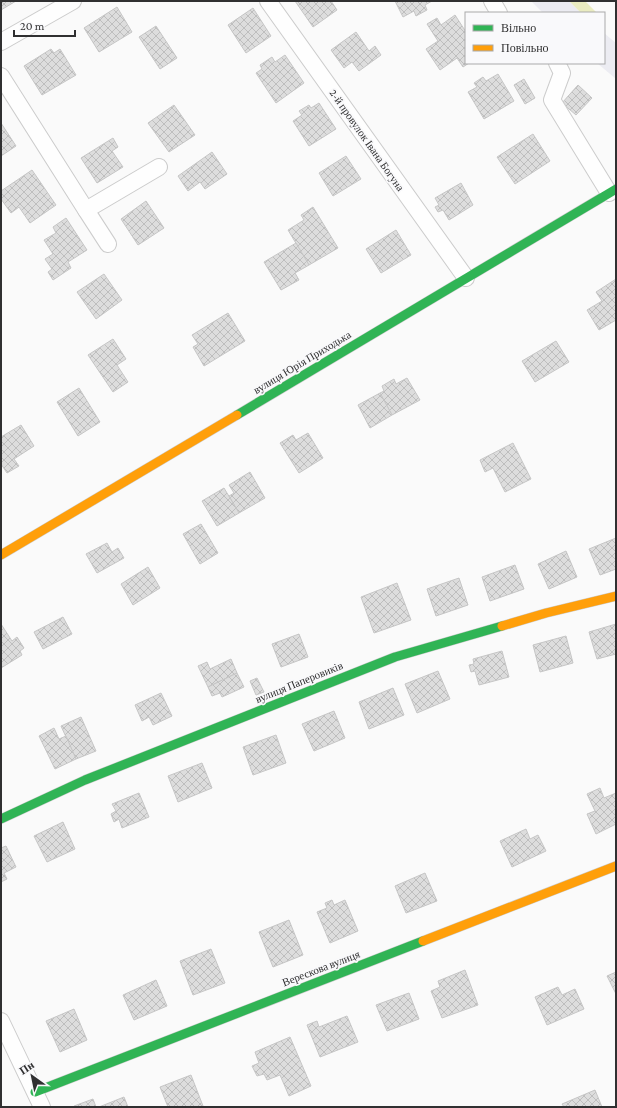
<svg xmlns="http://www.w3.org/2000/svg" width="617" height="1108" font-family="'Crimson Pro',serif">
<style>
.built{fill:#ececf2}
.grass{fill:#eaecc1}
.building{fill:url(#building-cross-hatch);stroke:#c6c6c6}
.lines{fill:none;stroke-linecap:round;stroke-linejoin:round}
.street-casing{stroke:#ccc;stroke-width:18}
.fast-casing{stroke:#ccc;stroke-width:10}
.slow-casing{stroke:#ccc;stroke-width:10}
.street{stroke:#fefefe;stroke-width:16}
.fast{stroke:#30b455;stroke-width:9}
.slow{stroke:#ff9f0a;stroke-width:9}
.labels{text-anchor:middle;stroke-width:3.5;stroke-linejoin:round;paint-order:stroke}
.street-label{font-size:11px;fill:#303031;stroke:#f9f9fb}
</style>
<defs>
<pattern id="building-cross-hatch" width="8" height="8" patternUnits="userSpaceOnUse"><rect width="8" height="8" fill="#ddd"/><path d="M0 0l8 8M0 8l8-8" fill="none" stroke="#bebebe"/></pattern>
</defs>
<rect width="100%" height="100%" fill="#fafafa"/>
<g class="built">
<path d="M531,1H569L581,13H543Z"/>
<path d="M604,33L616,43V79L597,63H604Z"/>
</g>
<path class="grass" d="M569,1H585L597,13H581Z"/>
<g class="building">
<path d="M1,1H16L1,10Z"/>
<path d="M295,1H331L337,10L313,27Z"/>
<path d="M395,1H432L425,5L427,10L416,16L414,11L403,17Z"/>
<path d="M117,7L132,32L99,52L84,28Z"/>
<path d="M253,8L271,36L246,53L228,25Z"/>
<path d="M455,15L466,32V63H469L463,67L457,58L440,70L426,49L438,41L427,24L437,18L441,25Z"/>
<path d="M156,26L177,58L160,69L139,37Z"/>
<path d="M356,32L369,51L375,46L381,55L359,71L352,62L344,68L331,50Z"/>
<path d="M51,49L54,53L60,49L76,75L42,95L24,66Z"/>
<path d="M285,55L304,83L276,103L256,73L262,69L260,65L272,57L275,62Z"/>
<path d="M498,74L514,101L484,119L468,92L477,87L474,83L483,77L486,81Z"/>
<path d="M524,79L535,98L525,104L514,85Z"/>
<path d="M578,85L592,98L576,115L562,103Z"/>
<path d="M319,103L336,129L309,146L293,121L302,115L299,111L309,105L311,108Z"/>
<path d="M174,105L195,135L169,152L148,123Z"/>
<path d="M1,123L16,146L1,156Z"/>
<path d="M533,134L550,161L515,184L497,157Z"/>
<path d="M113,138L118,147L112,151L123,167L97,183L81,158Z"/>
<path d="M212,152L227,174L205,189L200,182L188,191L178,176Z"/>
<path d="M346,156L361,179L333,196L319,173Z"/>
<path d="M32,170L56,205L30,223L19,207L11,213L1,199V191Z"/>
<path d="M461,183L473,205L449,220L443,210L438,212L435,207L439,205L435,198Z"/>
<path d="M146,201L164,228L138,245L121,219Z"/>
<path d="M313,207L338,248L309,265L288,230L304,220L301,215Z"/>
<path d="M66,218L87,250L68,262L71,268L53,280L48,272L52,269L45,259L53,254L44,240L56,233L53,227Z"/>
<path d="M396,230L411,255L381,273L366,249Z"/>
<path d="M296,243L309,265L295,273L299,280L281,290L264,262Z"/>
<path d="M104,274L122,300L96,319L77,292Z"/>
<path d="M616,279V320L599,330L587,310L602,301L596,292Z"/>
<path d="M228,313L245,341L204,366L193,347L198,344L192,335Z"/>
<path d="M113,339L126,359L117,365L128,382L113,392L88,355Z"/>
<path d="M556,341L569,362L535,382L522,361Z"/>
<path d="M407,378L420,400L392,415L380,393L384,391L382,386L394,379L396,384Z"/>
<path d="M79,388L100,422L78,436L57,402Z"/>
<path d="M380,393L392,415L370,428L358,405Z"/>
<path d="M21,425L34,446L14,459L19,466L7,473L1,464V437Z"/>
<path d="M308,433L323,458L299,473L280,443L293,435L296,440Z"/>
<path d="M513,443L531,479L505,492L493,468L485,472L480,460Z"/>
<path d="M250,472L265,498L239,513L229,496L234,493L229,485Z"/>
<path d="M224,488L239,513L217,526L202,501Z"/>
<path d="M201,524L218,553L200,564L183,534Z"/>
<path d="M616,538V569L600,575L589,549Z"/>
<path d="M107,543L112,552L118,548L124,558L97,573L86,554Z"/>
<path d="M566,551L577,577L549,589L538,564Z"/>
<path d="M515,565L524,589L490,601L482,577Z"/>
<path d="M148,567L160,588L133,605L121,584Z"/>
<path d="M459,578L468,605L436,616L427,589Z"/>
<path d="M397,583L411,620L374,633L361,597Z"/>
<path d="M63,617L72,634L43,649L34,632Z"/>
<path d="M1,624L12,641L17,637L24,648L20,651L22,655L1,668Z"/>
<path d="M616,624V654L597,659L589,632Z"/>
<path d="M299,634L308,657L281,667L272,644Z"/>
<path d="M566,636L573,663L540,672L533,645Z"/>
<path d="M502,651L509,677L479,685L475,671L471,672L469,665L474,664L473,659Z"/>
<path d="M231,659L237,673L208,687L198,666L207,662L210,669Z"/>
<path d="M438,671L450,699L417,713L405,684Z"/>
<path d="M237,673L244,687L222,697L220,693L212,696L208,687Z"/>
<path d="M257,678L264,692L256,695L250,681Z"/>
<path d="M393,688L404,715L369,729L359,702Z"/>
<path d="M161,693L172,716L153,725L149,717L142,721L135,705Z"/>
<path d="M334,711L345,738L314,751L302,724Z"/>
<path d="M81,717L96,751L76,759L61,726Z"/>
<path d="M54,728L59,739L66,736L76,759L55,769L39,736Z"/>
<path d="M276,735L286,763L253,775L243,747Z"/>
<path d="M202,763L212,788L178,802L168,776Z"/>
<path d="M600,788L604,798L616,793V824L596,834L587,814L595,811L587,794Z"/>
<path d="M139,793L149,817L122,828L119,819L114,822L111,814L116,811L112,804Z"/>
<path d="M63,822L75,849L47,862L34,836Z"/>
<path d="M526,829L530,839L538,835L546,851L512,867L500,841Z"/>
<path d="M6,846L16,867L4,873L7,879L1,882V848Z"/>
<path d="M425,873L437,901L406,913L395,886Z"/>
<path d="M332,900L334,905L345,900L358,931L330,943L317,912L327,908L325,903Z"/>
<path d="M289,920L303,955L273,967L259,932Z"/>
<path d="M211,949L225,983L193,995L180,961Z"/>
<path d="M465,970L478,1005L442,1018L431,991L440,987L438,981Z"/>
<path d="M616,972V994L607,976Z"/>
<path d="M156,980L167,1006L134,1020L123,995Z"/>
<path d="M558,987L562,995L575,989L584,1009L547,1025L535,997Z"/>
<path d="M409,993L419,1019L387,1031L376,1005Z"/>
<path d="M74,1009L87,1040L60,1052L46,1021Z"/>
<path d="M347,1016L358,1042L320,1057L307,1025L317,1021L319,1027Z"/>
<path d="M290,1037L311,1086L289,1096L280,1075L267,1080L264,1074L257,1076L252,1066L259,1063L255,1052Z"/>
<path d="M191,1075L203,1106L201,1107H168L160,1087Z"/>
<path d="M595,1090L602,1107H564L562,1104Z"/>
<path d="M124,1097L128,1107H99Z"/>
<path d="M93,1099L96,1107H75L74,1106Z"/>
</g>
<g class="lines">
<defs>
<g id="street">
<path d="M268,1L466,278"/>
<path d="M492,1L499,13"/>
<path d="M1,42L73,1"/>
<path d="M557,63L562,73L552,100L609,193"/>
<path d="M1,76L86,210"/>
<path d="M108,244L86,210L159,167"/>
<path d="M1,1021L42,1107"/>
</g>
<g id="fast">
<path d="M237,415L616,189"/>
<path d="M1,819L85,780L395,657L502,626"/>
<path d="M35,1092L423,941"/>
</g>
<g id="slow">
<path d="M1,555L237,415"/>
<path d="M502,626L546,613L616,596"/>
<path d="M423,941L616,866"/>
</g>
</defs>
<use href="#street" class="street-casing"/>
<use href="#fast" class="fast-casing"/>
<use href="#slow" class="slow-casing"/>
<use href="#street" class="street"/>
<use href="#fast" class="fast"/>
<use href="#slow" class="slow"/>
</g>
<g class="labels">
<g class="street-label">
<text transform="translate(367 140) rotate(55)" y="4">2-й провулок Івана Богуна</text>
<text transform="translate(302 362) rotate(-31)" y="4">вулиця Юрія Приходька</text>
<text transform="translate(299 682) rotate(-22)" y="4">вулиця Паперовиків</text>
<text transform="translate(321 968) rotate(-21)" y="4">Верескова вулиця</text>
</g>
</g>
<rect width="617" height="1108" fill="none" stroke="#303031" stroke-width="4"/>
<rect x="465" y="12" width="140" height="52" fill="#f9f9fb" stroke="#a9a9aa"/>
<rect x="473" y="25" width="20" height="6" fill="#30b455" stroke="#a9a9aa"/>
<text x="501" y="32" font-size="12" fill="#303031">Вільно</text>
<rect x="473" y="45" width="20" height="6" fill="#ff9f0a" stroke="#a9a9aa"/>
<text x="501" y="52" font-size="12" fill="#303031">Повільно</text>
<g transform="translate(32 1076) rotate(327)" stroke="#f9f9fb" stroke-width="3" paint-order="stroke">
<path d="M0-3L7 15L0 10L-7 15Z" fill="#303031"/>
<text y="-6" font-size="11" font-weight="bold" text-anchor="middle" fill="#303031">Пн</text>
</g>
<path d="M14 30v6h61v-6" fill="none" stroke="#303031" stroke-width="2"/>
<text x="20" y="30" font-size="12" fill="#303031" stroke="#f9f9fb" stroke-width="3" paint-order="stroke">20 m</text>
</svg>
